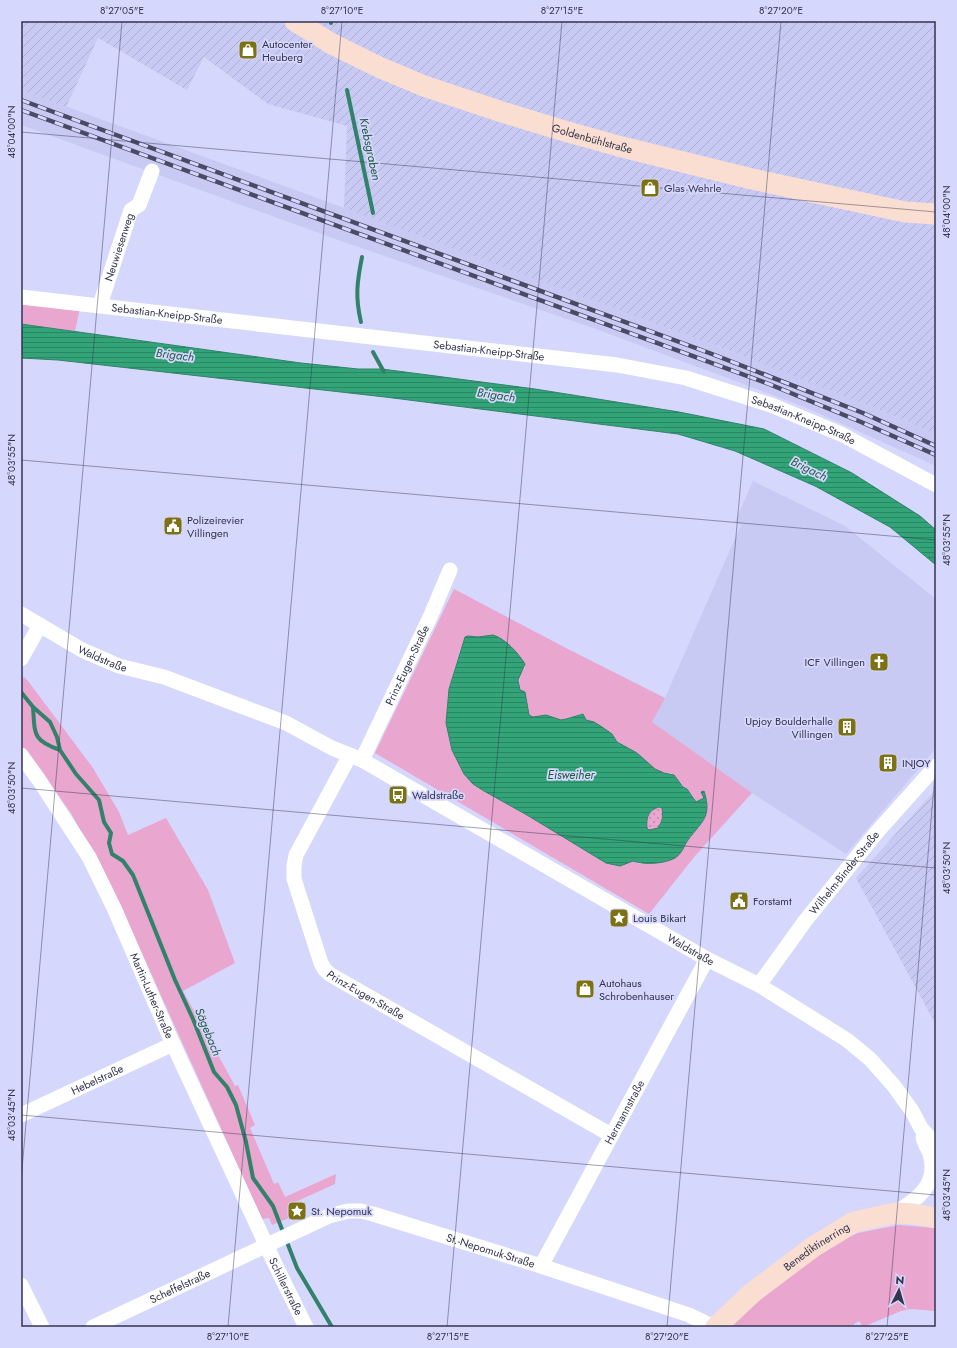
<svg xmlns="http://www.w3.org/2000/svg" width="957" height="1348" font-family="Jost,sans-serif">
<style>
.built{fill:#c8caf4}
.industrial{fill:url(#industrial-furrows)}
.grass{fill:url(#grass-dots)}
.park{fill:#e9a6ce;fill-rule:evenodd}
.water{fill:url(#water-rules);stroke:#32826b;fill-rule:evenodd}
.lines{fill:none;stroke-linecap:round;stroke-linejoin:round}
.stream{stroke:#32826b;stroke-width:4}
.street{stroke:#fff;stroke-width:15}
.secondary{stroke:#faded2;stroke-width:21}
.rail-casing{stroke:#494a64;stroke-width:4.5}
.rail{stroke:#d5d7fd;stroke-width:3;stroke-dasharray:9;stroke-linecap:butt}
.ticks{fill:none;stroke:#33344d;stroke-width:1;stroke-opacity:0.45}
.labels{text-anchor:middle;stroke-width:3.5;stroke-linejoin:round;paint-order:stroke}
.poi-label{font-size:11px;fill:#33344d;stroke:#d5d7fd;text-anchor:start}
.street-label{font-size:11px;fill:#33344d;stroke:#d5d7fd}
.water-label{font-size:12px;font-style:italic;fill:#225c44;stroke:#d5d7fd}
.neatline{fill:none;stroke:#33344d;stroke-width:1.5}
.ticks-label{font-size:10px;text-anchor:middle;fill:#33344d}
</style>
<defs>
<pattern id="industrial-furrows" width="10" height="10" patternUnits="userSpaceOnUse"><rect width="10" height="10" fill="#c8caf4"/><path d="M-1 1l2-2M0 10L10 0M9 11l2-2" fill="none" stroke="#acaed3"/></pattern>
<pattern id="grass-dots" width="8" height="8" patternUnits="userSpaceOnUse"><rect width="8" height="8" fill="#e9a6ce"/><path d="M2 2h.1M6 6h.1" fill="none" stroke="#bd88a9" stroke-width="1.8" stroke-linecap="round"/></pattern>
<pattern id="water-rules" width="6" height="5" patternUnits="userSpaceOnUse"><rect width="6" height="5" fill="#32a478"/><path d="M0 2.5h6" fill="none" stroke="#2b8665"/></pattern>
</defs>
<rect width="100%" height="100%" fill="#d5d7fd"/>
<g class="built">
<path d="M21,90L605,303L811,382L905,420L936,435V466L802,406L596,329L341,241L21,125Z"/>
<path d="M753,481L845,526L936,599V748L846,854L752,793L651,722L665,698L741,525L735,522Z"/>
</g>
<g class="industrial">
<path d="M21,21H936V435L905,420L728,350L344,208L347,126L268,104L204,57L187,90L98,38L66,107L21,90Z"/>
<path d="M936,789V1025L856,878Z"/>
</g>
<path class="grass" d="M659,807L662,808L663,821L658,828L649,830L647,828C646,818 648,810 659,807Z"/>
<g class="park">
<path d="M21,297L81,303L75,331L21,324Z"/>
<path d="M454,589L564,647L665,698L652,722L752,793L695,856L649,914L375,753ZM493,635L520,657L525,667C512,684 524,697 529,715L532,717L546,715L561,720L581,714L586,720L594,722L612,734L617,742L637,753L655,769L664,773H671L693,796L696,802L704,798L702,823L686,843L681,852L640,864L633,861L626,864L527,815L473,784L448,731L446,723L449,689L460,650L468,636L478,637Z"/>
<path d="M24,677L28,681L93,768L119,812L128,835L166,818L208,890L235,963L183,991L235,1086L238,1085L255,1125L250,1128L274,1184L278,1182L285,1197L336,1174L335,1184L291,1204L289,1218L272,1225L269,1218L262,1219L121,907L71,813L44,775L21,747V682Z"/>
<path d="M899,1225L936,1228V1311L910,1309L901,1311L863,1327L859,1321L850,1327H731L760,1298L834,1244L858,1233Z"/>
</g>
<g class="water">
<path d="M21,324L301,363L358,369H382L535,389L679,412L764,429L852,473L920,516L936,530V565L890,527L815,486L735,451L678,434L385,397L58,360L21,358Z"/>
<path d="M493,635C506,639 518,653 525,664L518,680L520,690L525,692L529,715L533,717L546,715L561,720L566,719L583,714L586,720L594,722L602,727L612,734L617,742L637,753L655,769L664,773L674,775L683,787L687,789L696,802L704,798L701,792L704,791C713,819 700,822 686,843C683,849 681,854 675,858C664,864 644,865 633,861L620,866L606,863L527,815L484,791L473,784L464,774L452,750L446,723L449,689L465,637L468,636L478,637ZM659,807L662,808C663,817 663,820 658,828L649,830L647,828C646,818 648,810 659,807Z"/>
</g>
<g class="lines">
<g class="stream">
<path d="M331,23V21"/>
<path d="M347,90L373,213"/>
<path d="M361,322C355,297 357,282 362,257"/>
<path d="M373,352L384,372"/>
<path d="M21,692L33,707L50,722L57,737L60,750L76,774L99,800L104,822L111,833L109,843L112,854L123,861L133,875L175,980L193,1019L214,1072L227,1087L236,1105L246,1142L253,1178L273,1206L297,1268L332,1327"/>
<path d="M33,707C35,734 32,740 60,750"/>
</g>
<g class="street">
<path id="s1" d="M21,297L617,365L686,378L771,405L841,434L936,485"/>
<path id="s2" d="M100,305L131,210L139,205L152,171"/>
<path id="s3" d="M21,614L82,650L119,666L164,677L286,723L332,748L362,760L707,959L759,985L847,1040L870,1059L894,1086L912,1111L921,1128L930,1138L936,1147"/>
<path d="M21,659L40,625"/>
<path id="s4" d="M21,755L39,780L89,857L114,908L173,1044L275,1264L306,1327"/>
<path id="s5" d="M350,755L296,855L294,866V879L321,963L325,970L331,975L611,1135"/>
<path id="s6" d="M362,760L431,615L450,570"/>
<path id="s7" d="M759,985L805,921L877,832L936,766"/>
<path id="s8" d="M21,1115L173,1044"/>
<path d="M895,1213C917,1200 939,1184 930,1154C928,1148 924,1143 923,1137"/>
<path id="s9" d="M541,1266L707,959"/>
<path d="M21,1285L42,1327"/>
<path id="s10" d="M93,1327L329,1216L348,1211H361L373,1214L541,1266L689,1315L714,1327"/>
</g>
<g class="secondary">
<path id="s11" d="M295,21L332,44L381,68L424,86L502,112L561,130L618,146L752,179L905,212L936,214"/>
<path id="s12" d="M716,1327L752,1293L813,1247L854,1222L895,1213L914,1214L936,1218"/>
</g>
<defs>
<g id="rail">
<path d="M21,100L712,354L863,413L936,446"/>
<path d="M21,110L769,384L861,422L936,455"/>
</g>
</defs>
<use href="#rail" class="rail-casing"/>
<use href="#rail" class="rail"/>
</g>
<path class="ticks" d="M21,132L936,212M21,460L936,540M21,788L936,868M21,1115L936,1195M21,1181L122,21M228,1327L342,21M447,1327L562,21M667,1327L781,21M887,1327L936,763"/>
<defs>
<symbol id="shop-square" viewBox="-11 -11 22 22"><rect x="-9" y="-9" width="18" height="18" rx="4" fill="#7c7213" stroke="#d5d7fd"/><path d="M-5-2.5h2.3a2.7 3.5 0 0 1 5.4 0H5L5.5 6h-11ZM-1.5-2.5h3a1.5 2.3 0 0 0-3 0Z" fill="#fff"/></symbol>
<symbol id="civic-square" viewBox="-11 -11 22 22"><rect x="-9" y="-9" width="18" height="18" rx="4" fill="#7c7213" stroke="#d5d7fd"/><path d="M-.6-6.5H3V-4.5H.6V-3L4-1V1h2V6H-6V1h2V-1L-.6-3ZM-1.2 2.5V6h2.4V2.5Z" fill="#fff"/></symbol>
<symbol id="church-square" viewBox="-11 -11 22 22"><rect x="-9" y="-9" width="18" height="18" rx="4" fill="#7c7213" stroke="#d5d7fd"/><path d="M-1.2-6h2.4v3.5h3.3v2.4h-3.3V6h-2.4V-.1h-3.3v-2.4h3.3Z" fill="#fff"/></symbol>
<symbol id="building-square" viewBox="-11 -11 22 22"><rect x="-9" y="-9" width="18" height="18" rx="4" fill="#7c7213" stroke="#d5d7fd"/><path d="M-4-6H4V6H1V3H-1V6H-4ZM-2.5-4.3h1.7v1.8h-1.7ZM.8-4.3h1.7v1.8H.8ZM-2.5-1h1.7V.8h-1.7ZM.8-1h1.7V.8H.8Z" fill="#fff"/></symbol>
<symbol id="bus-square" viewBox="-11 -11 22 22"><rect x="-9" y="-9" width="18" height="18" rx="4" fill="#7c7213" stroke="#d5d7fd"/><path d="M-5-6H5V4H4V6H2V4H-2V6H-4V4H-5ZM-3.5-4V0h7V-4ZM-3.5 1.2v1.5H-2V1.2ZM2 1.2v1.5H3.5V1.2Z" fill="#fff"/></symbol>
<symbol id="sight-square" viewBox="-11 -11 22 22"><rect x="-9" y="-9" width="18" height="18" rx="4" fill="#7c7213" stroke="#d5d7fd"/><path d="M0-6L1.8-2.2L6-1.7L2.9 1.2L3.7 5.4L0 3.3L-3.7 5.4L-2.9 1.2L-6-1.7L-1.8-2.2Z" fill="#fff"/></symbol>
</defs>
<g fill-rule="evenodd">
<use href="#shop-square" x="237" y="39" width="22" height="22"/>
<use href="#shop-square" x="639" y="177" width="22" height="22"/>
<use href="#civic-square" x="162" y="515" width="22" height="22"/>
<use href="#church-square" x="868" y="651" width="22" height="22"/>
<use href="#building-square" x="836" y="716" width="22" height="22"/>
<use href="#building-square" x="877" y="752" width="22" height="22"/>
<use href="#bus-square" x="387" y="784" width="22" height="22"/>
<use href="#civic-square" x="728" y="890" width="22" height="22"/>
<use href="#sight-square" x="608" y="907" width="22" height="22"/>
<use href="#shop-square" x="574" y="978" width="22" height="22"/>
<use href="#sight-square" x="286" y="1200" width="22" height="22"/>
</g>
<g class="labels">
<g class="poi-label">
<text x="262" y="48">Autocenter<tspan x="262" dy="13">Heuberg</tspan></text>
<text x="664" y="192">Glas Wehrle</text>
<text x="187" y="524">Polizeirevier<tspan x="187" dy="13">Villingen</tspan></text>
<text x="865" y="666" text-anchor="end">ICF Villingen</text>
<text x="833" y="725" text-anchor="end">Upjoy Boulderhalle<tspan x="833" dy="13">Villingen</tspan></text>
<text x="902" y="767">INJOY</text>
<text x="412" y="799">Waldstraße</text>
<text x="753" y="905">Forstamt</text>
<text x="633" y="922">Louis Bikart</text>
<text x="599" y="987">Autohaus<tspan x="599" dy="13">Schrobenhauser</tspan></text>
<text x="311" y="1215">St. Nepomuk</text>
</g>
<g class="street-label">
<text dy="4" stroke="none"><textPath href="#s11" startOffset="321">Goldenbühlstraße</textPath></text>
<text dy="4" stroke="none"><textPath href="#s2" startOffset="61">Neuwiesenweg</textPath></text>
<text dy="4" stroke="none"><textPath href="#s1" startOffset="147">Sebastian-Kneipp-Straße</textPath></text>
<text dy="4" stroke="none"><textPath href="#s1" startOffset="471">Sebastian-Kneipp-Straße</textPath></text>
<text dy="4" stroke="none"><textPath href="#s1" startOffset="795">Sebastian-Kneipp-Straße</textPath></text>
<text dy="4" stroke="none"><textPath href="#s3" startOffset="93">Waldstraße</textPath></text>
<text dy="4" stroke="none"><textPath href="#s6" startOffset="105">Prinz-Eugen-Straße</textPath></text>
<text dy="4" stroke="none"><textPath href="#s7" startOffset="141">Wilhelm-Binder-Straße</textPath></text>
<text dy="4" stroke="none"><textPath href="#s3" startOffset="752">Waldstraße</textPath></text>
<text dy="4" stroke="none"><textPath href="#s5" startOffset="282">Prinz-Eugen-Straße</textPath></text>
<text dy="4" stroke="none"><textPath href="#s4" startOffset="275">Martin-Luther-Straße</textPath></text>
<text dy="4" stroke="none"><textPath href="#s8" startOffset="84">Hebelstraße</textPath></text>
<text dy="4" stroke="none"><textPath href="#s9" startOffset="175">Hermannstraße</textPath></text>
<text dy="4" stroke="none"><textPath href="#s12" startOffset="129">Benediktinerring</textPath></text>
<text dy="4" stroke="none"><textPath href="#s10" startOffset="429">St.-Nepomuk-Straße</textPath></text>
<text dy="4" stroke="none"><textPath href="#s10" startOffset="96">Scheffelstraße</textPath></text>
<text dy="4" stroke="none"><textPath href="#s4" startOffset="595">Schillerstraße</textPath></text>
</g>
<g class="water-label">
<text transform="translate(370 149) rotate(78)" y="4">Krebsgraben</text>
<text transform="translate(175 355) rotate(7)" y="4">Brigach</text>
<text transform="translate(496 395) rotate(8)" y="4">Brigach</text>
<text transform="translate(809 469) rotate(26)" y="4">Brigach</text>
<text x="571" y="779">Eisweiher</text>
<text transform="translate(208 1032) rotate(68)" y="4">Sägebach</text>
</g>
</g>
<rect width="957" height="1348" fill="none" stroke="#d5d7fd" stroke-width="44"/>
<g transform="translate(899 1290) rotate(5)" stroke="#d5d7fd" stroke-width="3" paint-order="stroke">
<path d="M0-3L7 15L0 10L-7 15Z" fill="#33344d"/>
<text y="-6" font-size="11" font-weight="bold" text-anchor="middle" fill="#33344d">N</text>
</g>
<rect x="22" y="22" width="913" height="1304" class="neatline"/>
<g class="ticks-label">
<text x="122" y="14">8°27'05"E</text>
<text x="342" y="14">8°27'10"E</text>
<text x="562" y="14">8°27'15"E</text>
<text x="781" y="14">8°27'20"E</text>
<text transform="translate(11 132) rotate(-90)" y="4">48°04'00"N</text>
<text transform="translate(946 212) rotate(-90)" y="4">48°04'00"N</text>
<text transform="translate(11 460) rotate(-90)" y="4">48°03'55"N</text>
<text transform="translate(946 540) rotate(-90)" y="4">48°03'55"N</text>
<text transform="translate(11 788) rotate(-90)" y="4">48°03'50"N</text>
<text transform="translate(946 868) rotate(-90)" y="4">48°03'50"N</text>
<text transform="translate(11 1115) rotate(-90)" y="4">48°03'45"N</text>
<text transform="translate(946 1195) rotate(-90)" y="4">48°03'45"N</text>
<text x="228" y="1340">8°27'10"E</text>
<text x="448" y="1340">8°27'15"E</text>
<text x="667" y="1340">8°27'20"E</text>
<text x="887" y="1340">8°27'25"E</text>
</g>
</svg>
